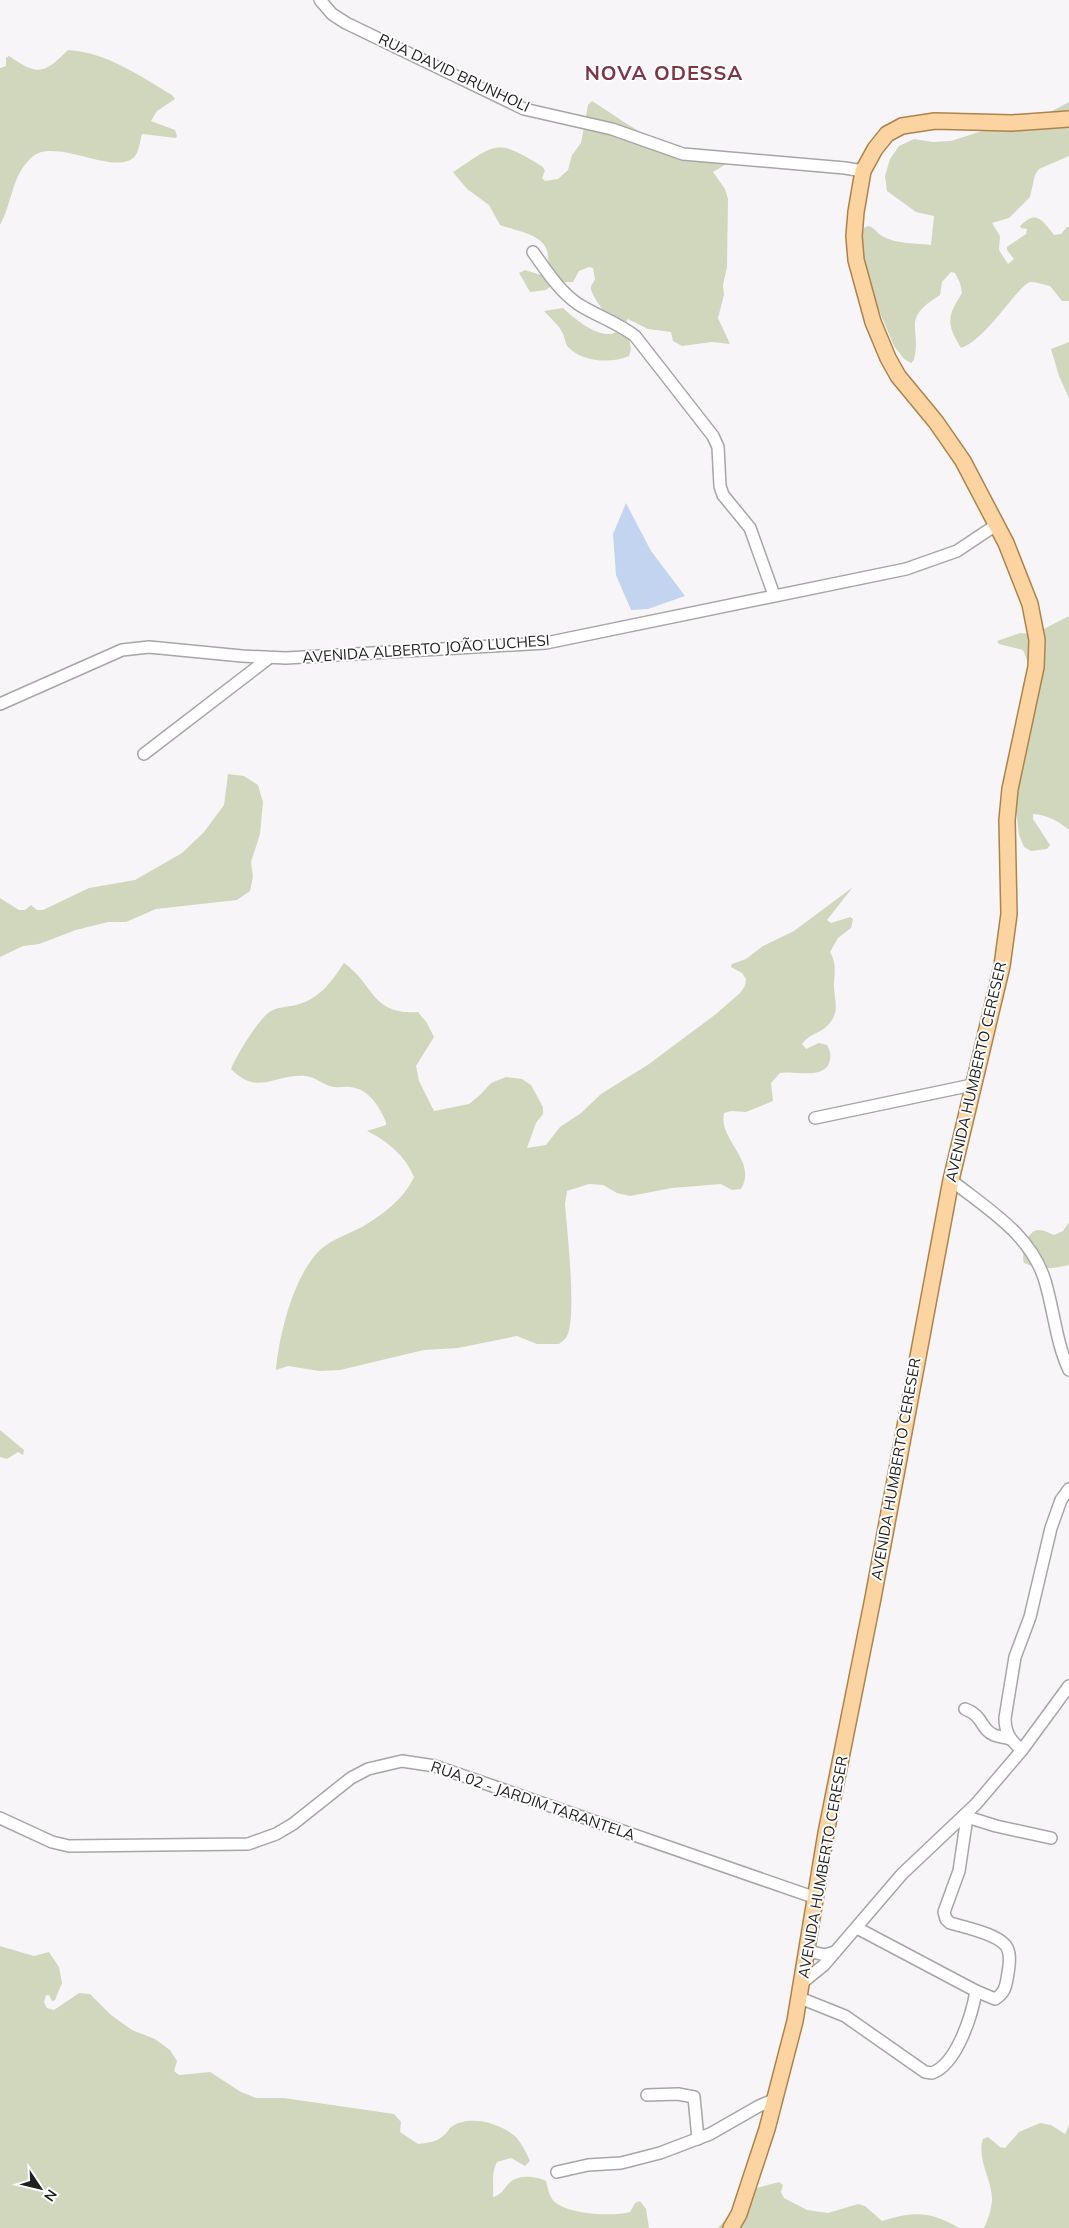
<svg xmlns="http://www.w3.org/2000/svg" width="1069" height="2228" font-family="Mulish,sans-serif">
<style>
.green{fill:#d1d7bc}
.water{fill:#c2d4ef}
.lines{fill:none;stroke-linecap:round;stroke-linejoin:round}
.minor-casing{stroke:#a7a5a8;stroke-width:14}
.major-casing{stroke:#ad834c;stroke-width:18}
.minor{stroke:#fff;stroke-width:11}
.major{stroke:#fbd4a1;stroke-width:15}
.labels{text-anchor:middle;stroke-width:4;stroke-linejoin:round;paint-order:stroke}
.street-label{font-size:15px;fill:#212021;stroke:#fff}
.district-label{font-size:20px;font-weight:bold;letter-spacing:1px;fill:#7e3646;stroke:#fff}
</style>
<rect width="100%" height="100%" fill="#f8f5f8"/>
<g class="green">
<path d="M68,50C106,52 140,76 172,95L175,99L157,111L151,121L175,130L177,136L176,138L142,134C140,141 139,151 135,156C117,178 55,136 32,157C11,176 13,202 0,225V68L6,66V58L9,56C38,76 44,74 68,50Z"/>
<path d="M592,101C613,114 632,129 655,139C679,149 704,152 728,163L713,172L725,189L728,199L727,267L723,285L724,295L718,318L730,344L712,342L682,346L673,341L671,332L648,329L628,319L626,322L631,349L629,356C611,364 582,362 568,347C565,343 565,337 562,332C558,324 550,318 544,311L563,308C575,319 598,339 615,333L617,328C611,320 589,295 591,286C592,284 594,282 595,279L593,268L589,267L579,271L573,282H556L546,290L530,292L519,273L525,270L541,275L546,272C557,236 526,234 500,225L489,205L467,189L453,172C496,144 496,137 543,167L545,171L542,178L545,181L558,179L568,170L572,155L581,143L588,105Z"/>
<path d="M1069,102V156L1039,169L1035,175L1030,197L1009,218L992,223L1000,236L999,250L1008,264L1014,259L1007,250V247L1026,234L1027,229L1021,228L1020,226C1037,209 1042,220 1054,235L1061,234L1067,227H1069V301H1062L1050,286C1044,285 1037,282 1031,282C1019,283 987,340 961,348C946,323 947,317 962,293L960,283L955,273L951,272L942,282L940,295C900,320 922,326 914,360L911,363L904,359L894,346L863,272L860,246L864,228L868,226C875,227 877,234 884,237C897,244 916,243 931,245L934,216L916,212L887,191L885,176L890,159L899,146L914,139L933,142L951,141L979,132L1035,120Z"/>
<path d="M1069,342V398L1059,376L1051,349Z"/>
<path d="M1067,617H1069V830C1058,821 1048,815 1033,814V819L1050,845L1047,849L1031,851L1024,847L1019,835L1015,802L1033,675L1023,650L999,644L997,641L1020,633L1034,634Z"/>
<path d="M228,774L244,776L258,785L263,802L260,834L251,862L253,877L250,891L237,900L156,909L126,922H108L76,930L39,944L23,946L0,957V898L19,910H25L31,905L37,910H43L89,888L135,880L182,853L204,832L224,805Z"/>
<path d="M853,887L827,920L831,923L850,917L853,919L851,928L838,938L830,952C836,963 835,970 834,982C833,998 842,1012 827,1026C819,1034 809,1034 802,1044L806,1049L819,1043L827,1045C830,1051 831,1053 830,1060C826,1081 795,1070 780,1073L771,1083L773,1101L746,1112L731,1111L724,1113C718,1140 758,1160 741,1189L732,1190L721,1184L672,1188L630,1196L617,1193L603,1185L589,1184L567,1191L565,1204C567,1229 577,1317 567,1336C566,1339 561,1342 559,1344H537L517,1336L458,1348L424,1350L340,1370L320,1371L288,1366L276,1370C279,1334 294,1274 321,1249C333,1239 348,1234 362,1227C382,1215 404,1199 414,1177C405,1156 388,1141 367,1131L386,1125V1122C379,1106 369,1089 350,1087C345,1086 339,1088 334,1087C324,1086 316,1077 306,1076C275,1073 258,1097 231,1069C237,1054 256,1024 267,1014C274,1007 287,1007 296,1005C320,999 331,982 344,963C375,985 371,1015 418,1012L427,1023L434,1037L416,1066L419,1081L434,1111L469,1104L480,1095L491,1083L506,1077L522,1079L531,1085L543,1107V1114L536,1123L527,1148L546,1145L560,1127L581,1113L601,1094L649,1064L716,1014L740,993L745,986L746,979L742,973L731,967L732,964L746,959L763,946L794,931Z"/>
<path d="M1069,1222V1265C1053,1269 1039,1270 1024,1263C1021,1254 1026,1230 1039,1230C1044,1230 1049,1233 1054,1235L1063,1231Z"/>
<path d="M0,1430L24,1450L23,1455L18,1452L7,1459L0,1457Z"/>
<path d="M0,1946L34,1956L49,1952L59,1967L62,1983L55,2000L52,2001L49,1995H46L44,2002L47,2008L54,2010L79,1993L90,1994L111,2015L132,2030L155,2039L170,2050L177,2061L174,2071L179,2075L210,2072L241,2092L256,2098H284L394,2114L401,2122L400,2132L418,2144C426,2143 437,2142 443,2136C446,2134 448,2130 451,2127C469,2114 501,2123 516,2137C522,2144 526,2152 530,2161L525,2166L511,2158L497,2162C491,2174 494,2184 493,2197C503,2195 506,2183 515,2179C524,2175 538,2177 546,2181C548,2188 549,2198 556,2203C570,2214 612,2217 630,2212L635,2203L640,2201L646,2209L649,2228H0Z"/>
<path d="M1040,2123L1051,2125L1065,2134L1069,2125V2228H984C988,2219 991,2211 992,2201C993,2181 976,2159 983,2139L988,2137L1000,2147L1005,2148L1019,2132Z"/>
<path d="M779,2182L783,2185L781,2192L784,2198L807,2210L828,2213L858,2204L865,2206L882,2221C913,2211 931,2211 959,2228H718L753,2189Z"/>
</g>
<path class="water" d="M626,503L651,551L685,596L648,609L631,610L616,575L613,534Z"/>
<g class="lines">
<defs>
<g id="minor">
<path d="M320,0L332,14L346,23L524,109L612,129L683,154L845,168L863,171"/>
<path d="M533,252C546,270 559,291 578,304C597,316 618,323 635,336L713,436L718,447L720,486L723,495L750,528L774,595"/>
<path d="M0,704L122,650L149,647L242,656L286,658L546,643L906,569L957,551L996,525"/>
<path d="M144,754L269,658"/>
<path d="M815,1118L972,1085"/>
<path d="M951,1180C987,1209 1031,1234 1045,1281C1054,1311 1056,1342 1069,1370"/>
<path d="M965,1709C984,1716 980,1729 994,1735C999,1737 1005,1737 1010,1739"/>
<path d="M1022,1750C1010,1740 1005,1733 1005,1718L1015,1657L1030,1617L1051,1528L1061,1500L1069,1489"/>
<path d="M964,1816L996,1826L1051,1838"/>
<path d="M967,1817L959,1871L944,1912L946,1919L950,1923C964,1927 1004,1935 1008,1950C1011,1957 1009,1966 1008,1973C1006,1985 1006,1992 995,1999L976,1991"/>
<path d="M0,1818L52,1842L69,1846L248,1844L276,1834L293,1824L351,1778L368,1769L402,1761L435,1766L816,1898"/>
<path d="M808,1951L825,1955L835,1952"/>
<path d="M803,1982L824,1965L902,1874L976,1804L1022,1750L1069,1686"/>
<path d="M800,1998L845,2016L925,2072L932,2073C957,2064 972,2015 976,1991L857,1928"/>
<path d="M647,2095L678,2094L694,2097L698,2139"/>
<path d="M557,2172L588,2165L621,2163L660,2153L710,2134L759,2106L776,2099"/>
</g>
<path id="major" d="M731,2228L739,2214L767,2129L795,2021L826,1833L873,1598L951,1180L1002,966L1009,914L1007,820L1010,789L1036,667L1037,640L1030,604L1006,543L963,461L936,422L898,376L888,358L873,322L856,260L854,236L856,212L863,171L875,149L887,134L902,126L935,121L1012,123L1069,119"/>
</defs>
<use href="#minor" class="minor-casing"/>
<use href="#major" class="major-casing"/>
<use href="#minor" class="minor"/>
<use href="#major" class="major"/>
</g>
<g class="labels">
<g class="street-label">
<text transform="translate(454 73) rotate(25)" y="5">RUA DAVID BRUNHOLI</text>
<text transform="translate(426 649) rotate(-4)" y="5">AVENIDA ALBERTO JOÃO LUCHESI</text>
<text transform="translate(976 1072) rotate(-77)" y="5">AVENIDA HUMBERTO CERESER</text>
<text transform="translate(896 1469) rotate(-80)" y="5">AVENIDA HUMBERTO CERESER</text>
<text transform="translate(533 1801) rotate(19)" y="5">RUA 02 - JARDIM TARANTELA</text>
<text transform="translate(823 1867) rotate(-80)" y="5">AVENIDA HUMBERTO CERESER</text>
</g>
<g class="district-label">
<text x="664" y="80">NOVA ODESSA</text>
</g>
</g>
<g transform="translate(40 2188) rotate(125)" stroke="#ffffff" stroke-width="4" paint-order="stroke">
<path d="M0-4L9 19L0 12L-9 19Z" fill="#212021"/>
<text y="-8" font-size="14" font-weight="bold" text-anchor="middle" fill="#212021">N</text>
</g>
</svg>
